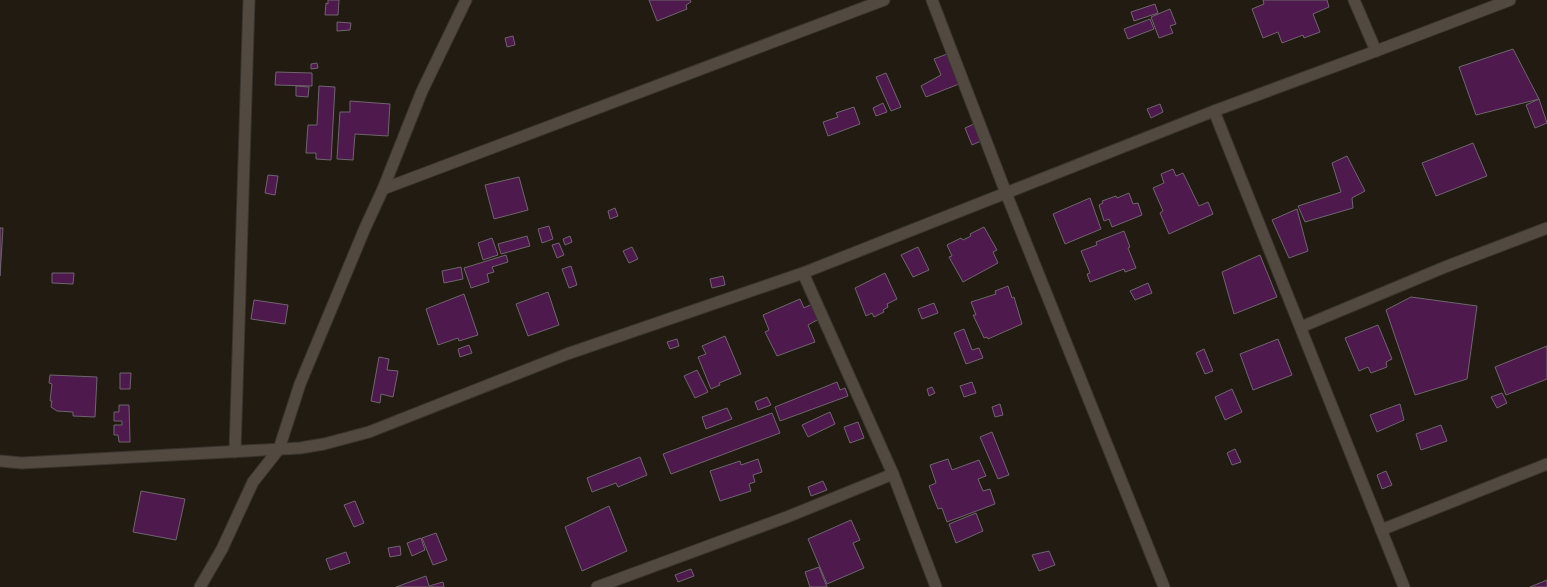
<svg xmlns="http://www.w3.org/2000/svg" width="1547" height="587" font-family="Ubuntu,sans-serif">
<style>
.building{fill:#4e194d;stroke:#6f656e}
.lines{fill:none;stroke-linecap:round;stroke-linejoin:round}
.minor-casing{stroke:#3a3430;stroke-width:13}
.minor{stroke:#524a40;stroke-width:11}
</style>
<rect width="100%" height="100%" fill="#221b12"/>
<g class="building">
<path d="M328,0H339L338,15H325L326,3L328,4Z"/>
<path d="M649,0H690L691,2L686,5L687,9L657,21Z"/>
<path d="M1263,0H1327L1329,7L1313,14L1320,32L1304,38L1303,35L1282,43L1278,32L1263,38L1252,9L1264,4Z"/>
<path d="M1155,4L1158,13L1134,21L1131,12Z"/>
<path d="M1170,9L1176,24L1170,26L1173,33L1159,38L1151,17Z"/>
<path d="M1150,19L1154,29L1128,39L1124,29Z"/>
<path d="M337,22L351,23L350,30L337,31Z"/>
<path d="M513,36L515,45L507,47L505,38Z"/>
<path d="M1513,49L1539,99L1476,115L1459,67Z"/>
<path d="M947,54L959,84L926,97L921,86L941,75L934,59Z"/>
<path d="M317,63L318,68L311,69V64Z"/>
<path d="M276,72L312,73V86L275,85Z"/>
<path d="M886,73L901,107L891,111L876,77Z"/>
<path d="M296,86L309,87L308,97L296,96Z"/>
<path d="M319,86L335,87L331,160L316,159V153H306L308,125H317Z"/>
<path d="M1539,99L1547,123L1535,128L1526,105Z"/>
<path d="M350,101L390,104L388,136L355,134L353,160L337,159L340,112H350Z"/>
<path d="M883,103L887,112L876,116L873,108Z"/>
<path d="M1160,104L1163,112L1151,118L1147,109Z"/>
<path d="M854,107L860,124L828,136L823,122L838,117L836,113Z"/>
<path d="M974,124L981,141L972,145L965,128Z"/>
<path d="M1473,143L1487,176L1436,196L1422,163Z"/>
<path d="M1347,156L1365,191L1352,198L1353,208L1305,222L1298,206L1341,192L1332,163Z"/>
<path d="M1173,169L1176,176L1183,173L1199,206L1208,202L1213,214L1169,234L1160,213L1163,211L1153,188L1164,183L1161,174Z"/>
<path d="M268,175L278,176L275,195L265,193Z"/>
<path d="M519,177L528,210L494,219L485,185Z"/>
<path d="M1129,193L1133,204L1138,203L1142,215L1112,227L1109,219L1104,221L1099,205L1103,203L1102,201L1116,196L1117,198Z"/>
<path d="M1090,198L1101,229L1065,244L1053,214Z"/>
<path d="M615,208L618,216L610,219L608,211Z"/>
<path d="M1297,209L1308,251L1289,258L1272,220Z"/>
<path d="M549,226L553,239L542,243L538,229Z"/>
<path d="M984,227L997,250L993,252L998,263L963,282L949,257L952,256L947,245L961,238L963,240L971,236L970,234Z"/>
<path d="M0,228H3L0,276Z"/>
<path d="M1124,231L1130,247L1128,248L1136,268L1125,272L1124,269L1090,282L1087,274L1090,273L1081,251L1097,245L1096,242Z"/>
<path d="M527,236L530,246L501,254L498,244Z"/>
<path d="M570,236L572,242L565,245L563,239Z"/>
<path d="M492,238L498,255L483,260L478,243Z"/>
<path d="M559,243L564,255L557,258L552,245Z"/>
<path d="M632,247L638,259L629,263L623,251Z"/>
<path d="M918,247L929,270L913,277L901,255Z"/>
<path d="M506,255L508,262L492,267L494,272L487,274L489,282L471,288L464,268Z"/>
<path d="M1260,255L1277,297L1234,314L1222,272Z"/>
<path d="M571,266L577,285L569,288L562,269Z"/>
<path d="M461,267L463,279L444,283L442,271Z"/>
<path d="M52,273H74L73,284L52,283Z"/>
<path d="M885,273L897,299L887,304L888,307L883,310L884,312L874,317L872,313L866,316L855,288Z"/>
<path d="M723,276L725,285L712,288L710,279Z"/>
<path d="M1148,283L1152,293L1135,300L1130,291Z"/>
<path d="M1008,286L1012,298L1014,297L1022,324L988,339L987,337L984,338L973,315H976L971,302L996,294L995,291Z"/>
<path d="M548,292L559,325L528,336L516,304Z"/>
<path d="M464,294L478,335L459,341L458,338L438,345L426,309Z"/>
<path d="M1411,297L1477,306L1467,379L1415,395L1386,310Z"/>
<path d="M800,299L804,308L812,304L819,319L808,325L815,342L777,356L765,332L769,330L763,315Z"/>
<path d="M254,300L288,305L285,324L251,319Z"/>
<path d="M934,303L938,313L922,319L918,309Z"/>
<path d="M1378,325L1392,359L1386,362L1387,367L1371,373L1368,367L1359,371L1345,338Z"/>
<path d="M964,329L972,350L979,348L983,358L966,364L954,333Z"/>
<path d="M725,336L741,374L719,383L720,385L711,389L698,357L706,354L702,346Z"/>
<path d="M677,339L679,346L670,349L667,342Z"/>
<path d="M1278,339L1292,375L1253,390L1240,354Z"/>
<path d="M469,345L472,353L460,357L458,349Z"/>
<path d="M1547,346V379L1506,395L1495,367Z"/>
<path d="M1204,349L1213,371L1205,374L1196,353Z"/>
<path d="M379,357L389,359L387,370L398,371L393,397L381,394L380,403L371,401Z"/>
<path d="M697,370L708,392L695,398L684,376Z"/>
<path d="M120,373H131L130,389H120Z"/>
<path d="M50,375L97,377L95,417L73,416V412L57,411L51,407L52,401H50L52,384L49,383Z"/>
<path d="M837,382L840,390L845,388L848,396L780,421L775,407Z"/>
<path d="M972,382L976,393L964,397L960,386Z"/>
<path d="M932,387L935,393L929,396L927,389Z"/>
<path d="M1232,389L1242,412L1225,420L1215,397Z"/>
<path d="M1502,393L1507,403L1497,408L1491,397Z"/>
<path d="M767,397L771,405L758,410L755,402Z"/>
<path d="M1000,404L1003,415L995,417L992,407Z"/>
<path d="M1400,404L1404,420L1377,432L1370,415Z"/>
<path d="M119,405H129L130,442H119L118,435H114V425H122V421H114V412H119Z"/>
<path d="M727,408L732,419L706,429L702,417Z"/>
<path d="M830,412L835,424L808,437L802,425Z"/>
<path d="M772,413L780,433L671,474L663,454Z"/>
<path d="M858,422L864,438L850,443L844,427Z"/>
<path d="M1441,425L1447,441L1421,450L1416,434Z"/>
<path d="M992,432L1009,475L998,479L980,437Z"/>
<path d="M1235,449L1241,462L1232,465L1227,453Z"/>
<path d="M640,457L647,475L618,487L616,483L592,492L587,478Z"/>
<path d="M758,459L762,472L753,475L755,482L749,484L751,491L720,501L710,471L740,461L741,465Z"/>
<path d="M948,459L952,470L979,460L986,476L978,479L983,491L990,489L995,504L947,522L942,508L938,509L929,486L936,483L930,465Z"/>
<path d="M1386,471L1392,485L1382,489L1377,475Z"/>
<path d="M823,481L827,490L811,496L808,487Z"/>
<path d="M141,491L185,499L176,540L133,532Z"/>
<path d="M355,501L364,523L354,527L344,505Z"/>
<path d="M609,506L627,551L582,571L565,527Z"/>
<path d="M976,513L983,531L956,543L949,524Z"/>
<path d="M851,520L860,540L853,543L864,568L827,584L808,539Z"/>
<path d="M436,533L447,560L433,565L422,538Z"/>
<path d="M421,538L425,550L412,556L407,543Z"/>
<path d="M400,546L401,555L390,557L388,548Z"/>
<path d="M1049,551L1055,565L1039,571L1032,555Z"/>
<path d="M346,552L350,563L330,570L326,559Z"/>
<path d="M819,567L827,587H810L805,572Z"/>
<path d="M691,569L694,576L678,582L675,575Z"/>
<path d="M426,576L429,586L443,582L444,587H396Z"/>
<path d="M1547,580V587H1530Z"/>
</g>
<g class="lines">
<defs>
<g id="minor">
<path d="M932,0L1006,193L1164,587"/>
<path d="M1354,0L1376,51"/>
<path d="M1214,111L1404,587"/>
<path d="M383,189L884,0"/>
<path d="M803,273L893,474L936,587"/>
<path d="M1301,327L1445,267L1547,228"/>
<path d="M235,452L249,0"/>
<path d="M0,461L22,463L300,448L324,444L369,432L567,354L803,273L1214,111L1376,51L1510,0"/>
<path d="M1381,530L1547,464"/>
<path d="M200,587L222,549L253,482L279,449L300,384L365,228L383,189L422,91L466,0"/>
<path d="M597,587L787,517L893,474"/>
</g>
</defs>
<use href="#minor" class="minor-casing"/>
<use href="#minor" class="minor"/>
</g>
</svg>
